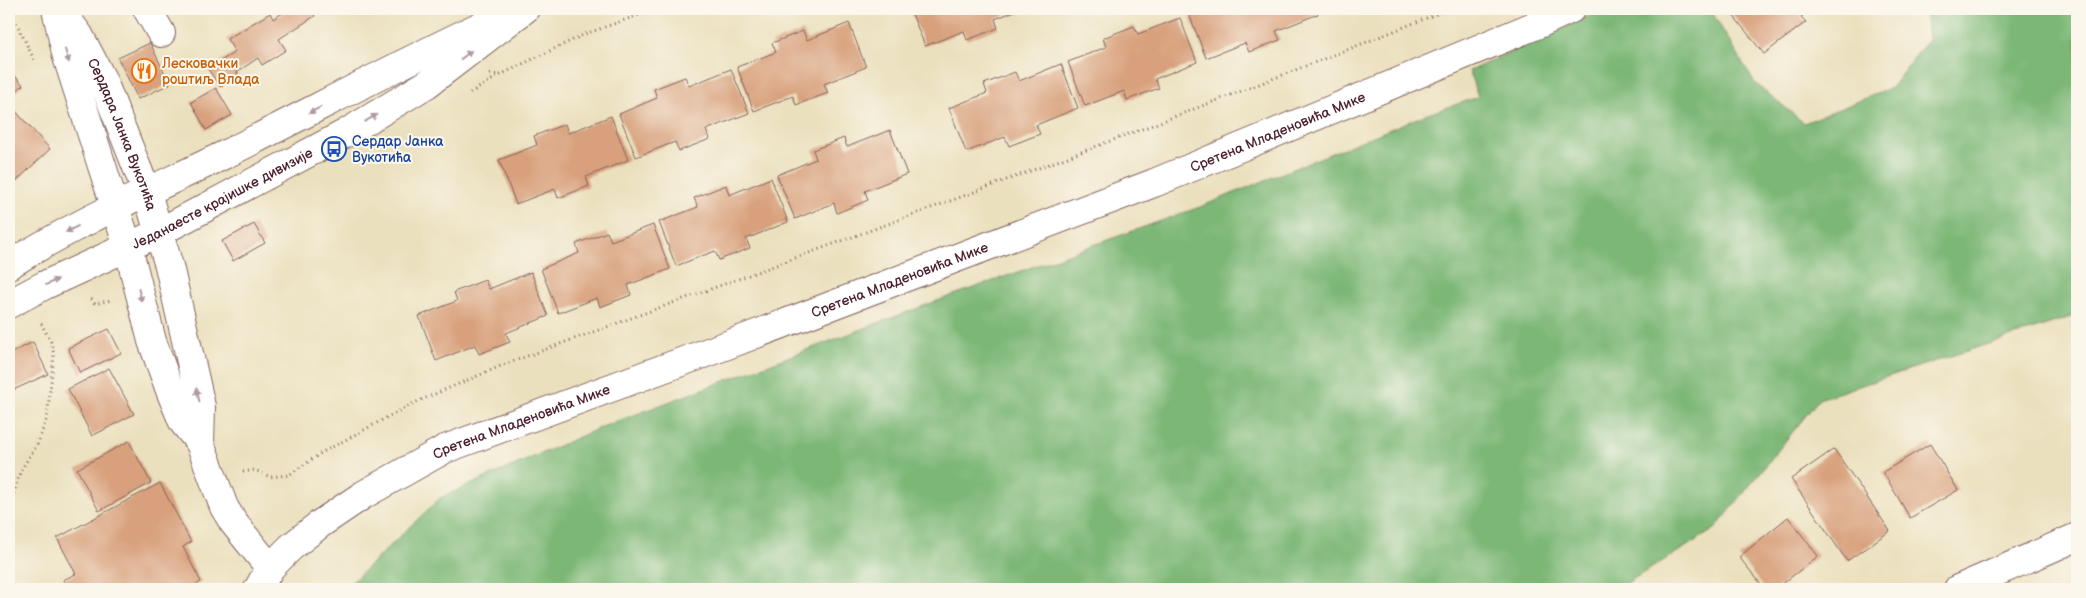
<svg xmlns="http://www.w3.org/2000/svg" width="2086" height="598" font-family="'Balsamiq Sans',sans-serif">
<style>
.forest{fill:#7cb776;stroke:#636b50}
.building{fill:#d8a07c}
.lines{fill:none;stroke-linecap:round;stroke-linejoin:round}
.minor-casing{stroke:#82635e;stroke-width:30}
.path{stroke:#82635e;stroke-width:3;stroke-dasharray:1 4;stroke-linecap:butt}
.minor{stroke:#fff;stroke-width:28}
.oneway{fill:#ae9aa0}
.labels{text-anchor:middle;stroke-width:4;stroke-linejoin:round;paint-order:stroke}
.food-label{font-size:14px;fill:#c56008;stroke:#fbf7ec;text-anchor:start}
.street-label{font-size:14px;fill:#4a1f2b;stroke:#fbf7ec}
.transit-label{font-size:14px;fill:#164399;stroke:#fbf7ec;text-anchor:start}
</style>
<rect width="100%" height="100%" fill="#fbf7ec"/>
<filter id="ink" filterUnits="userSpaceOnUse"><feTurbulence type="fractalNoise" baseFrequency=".02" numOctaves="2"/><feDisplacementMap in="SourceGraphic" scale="10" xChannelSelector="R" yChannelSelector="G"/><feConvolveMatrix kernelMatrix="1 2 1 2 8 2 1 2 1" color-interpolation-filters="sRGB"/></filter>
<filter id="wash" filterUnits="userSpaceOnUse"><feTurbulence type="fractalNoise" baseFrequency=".0096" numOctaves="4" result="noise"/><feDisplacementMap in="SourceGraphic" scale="20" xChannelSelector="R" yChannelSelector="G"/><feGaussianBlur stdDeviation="1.12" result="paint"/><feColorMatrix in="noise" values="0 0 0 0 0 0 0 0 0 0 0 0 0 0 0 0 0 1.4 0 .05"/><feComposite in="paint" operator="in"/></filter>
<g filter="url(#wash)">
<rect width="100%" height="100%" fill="#ebe0be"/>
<path class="forest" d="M1605,9H1710L1754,82L1804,123L1891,88L1928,40L1925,9H2077V315L1819,399L1715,529L1617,589H345L440,498L602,427L934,302L1200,207L1422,116L1478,97L1469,71Z"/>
<g id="blocks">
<g class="building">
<path d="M289,9H310L315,16L279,39L286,50L262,65L258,58L237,72L238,76L220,87L208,69L235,52L227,39L270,13L273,19Z"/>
<path d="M910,9H1020L995,19L998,28L967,40L964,31L925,46Z"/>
<path d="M1203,9H1316L1318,14L1276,31L1280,40L1249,52L1245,43L1206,58L1189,14Z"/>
<path d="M1728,9H1811L1801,17L1806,22L1764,54Z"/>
<path d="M1180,18L1197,62L1155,79L1159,88L1127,100L1124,91L1085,106L1068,62L1106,47L1103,38L1134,26L1138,34Z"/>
<path d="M849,23L866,67L824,84L828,93L796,105L793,96L754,111L737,67L776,52L772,43L803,31L807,40Z"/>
<path d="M150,43L170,84L138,99L118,58Z"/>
<path d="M1061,64L1078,108L1036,125L1040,134L1009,146L1005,137L966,152L949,108L987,93L984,84L1015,72L1019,81Z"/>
<path d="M9,69L23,85L9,98Z"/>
<path d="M731,69L749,113L706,130L710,139L679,151L675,142L636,157L619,114L657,98L654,89L685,77L689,86Z"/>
<path d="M216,88L232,115L206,130L191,102Z"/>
<path d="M9,104L50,149L9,188Z"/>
<path d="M611,116L628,160L586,177L589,186L558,198L555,189L516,204L499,160L537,145L534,136L565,124L568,133Z"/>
<path d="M890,130L907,174L865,191L868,200L837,213L834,203L795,219L777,175L816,159L813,150L844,138L847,147Z"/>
<path d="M771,178L788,222L746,239L750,248L719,260L715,251L676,266L659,222L698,207L694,198L726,185L729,195Z"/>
<path d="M254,224L265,243L233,261L222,241Z"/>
<path d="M653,225L670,269L628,285L631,295L600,307L597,298L558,313L541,269L579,253L576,244L607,232L611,241Z"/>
<path d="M531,272L548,316L506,333L510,342L479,354L475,345L436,361L419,316L457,301L454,292L485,280L489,289Z"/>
<path d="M109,329L121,353L80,373L68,348Z"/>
<path d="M33,342L48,374L9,392V354Z"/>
<path d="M109,368L134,414L92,436L68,389Z"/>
<path d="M129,441L151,483L99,511L77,469Z"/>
<path d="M1930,444L1958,490L1910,518L1883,472Z"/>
<path d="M1834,449L1890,531L1847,561L1791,479Z"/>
<path d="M160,483L191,542L183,547L201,582L188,589H68L63,580L76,574L57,538Z"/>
<path d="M1788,517L1818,556L1776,589H1765L1739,557Z"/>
</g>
</g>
</g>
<g filter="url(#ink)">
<use href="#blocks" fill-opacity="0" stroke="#82635e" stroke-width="1"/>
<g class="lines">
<defs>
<g id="minor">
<path d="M56,9L67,57L128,247L152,341L171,393L183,422L200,443L224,507L233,522L270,568"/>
<path d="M147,9L161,33"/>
<path id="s1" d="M60,10L79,35L103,81L147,193L169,266L196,384L201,406L200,443"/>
<path d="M9,265C77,222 152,190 224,155C314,110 401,63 491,21"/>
<path id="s2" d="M9,304L45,285L158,233L346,133L427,84L525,9"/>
<path id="s3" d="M258,589L270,568L291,547L320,524L363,495L445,449L730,344L1154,183L1541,23L1571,9"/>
<path d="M1958,589L2077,537"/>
</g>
</defs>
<use href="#minor" class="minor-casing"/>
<g class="path">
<path d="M10,9L34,60"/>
<path d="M490,74L500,75L585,34L656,9"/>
<path d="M470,93L500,75"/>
<path d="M91,299L95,304L111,300"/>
<path d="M243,472L255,470L270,477L289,475L321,453L414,403L503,365C819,249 1137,135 1449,9"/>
<path d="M9,508L21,470L37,445L47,418L54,355L51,342L40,321"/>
</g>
<use href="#minor" class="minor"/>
</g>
<defs><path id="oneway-solid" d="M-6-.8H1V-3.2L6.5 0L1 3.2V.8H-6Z" transform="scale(1.25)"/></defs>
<g class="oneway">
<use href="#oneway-solid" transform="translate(466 55) rotate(-38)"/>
<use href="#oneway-solid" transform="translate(67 56) rotate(73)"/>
<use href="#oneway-solid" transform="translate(315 110) rotate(153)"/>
<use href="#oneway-solid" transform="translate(371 118) rotate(-31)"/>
<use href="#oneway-solid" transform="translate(72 229) rotate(153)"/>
<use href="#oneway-solid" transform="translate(52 282) rotate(-25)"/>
<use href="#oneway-solid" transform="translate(140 295) rotate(75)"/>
<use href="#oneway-solid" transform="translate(198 395) rotate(-102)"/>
</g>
</g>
<defs>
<symbol id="restaurant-ring" viewBox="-11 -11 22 22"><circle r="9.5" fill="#fbf7ec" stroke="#e8710a" stroke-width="1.5"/><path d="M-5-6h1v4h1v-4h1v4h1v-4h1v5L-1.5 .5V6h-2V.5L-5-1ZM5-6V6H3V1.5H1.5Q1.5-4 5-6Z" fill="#e8710a"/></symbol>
<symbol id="bus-ring" viewBox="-11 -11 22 22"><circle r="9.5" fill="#fbf7ec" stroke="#1a4fb4" stroke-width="1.5"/><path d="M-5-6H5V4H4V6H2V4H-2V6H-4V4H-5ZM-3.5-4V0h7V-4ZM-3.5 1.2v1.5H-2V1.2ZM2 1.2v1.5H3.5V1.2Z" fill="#1a4fb4"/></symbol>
</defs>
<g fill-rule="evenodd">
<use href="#restaurant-ring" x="130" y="57" width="28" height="28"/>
<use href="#bus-ring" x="320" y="135" width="28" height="28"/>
</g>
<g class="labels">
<g class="food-label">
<text x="162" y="68">Лесковачки<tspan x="162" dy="16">роштиљ Влада</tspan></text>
</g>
<g class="street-label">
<text dy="5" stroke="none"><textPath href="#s3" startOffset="1128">Сретена Младеновића Мике</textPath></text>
<text dy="5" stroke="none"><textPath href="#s1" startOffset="140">Сердара Јанка Вукотића</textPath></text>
<text dy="5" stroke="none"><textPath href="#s2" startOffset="238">Једанаесте крајишке дивизије</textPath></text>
<text dy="5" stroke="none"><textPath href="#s3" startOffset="722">Сретена Младеновића Мике</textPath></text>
<text dy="5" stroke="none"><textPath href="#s3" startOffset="318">Сретена Младеновића Мике</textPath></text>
</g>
<g class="transit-label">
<text x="352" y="146">Сердар Јанка<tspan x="352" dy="16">Вукотића</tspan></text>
</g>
</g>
<rect width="2086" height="598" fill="none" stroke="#fbf7ec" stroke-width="30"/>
</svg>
